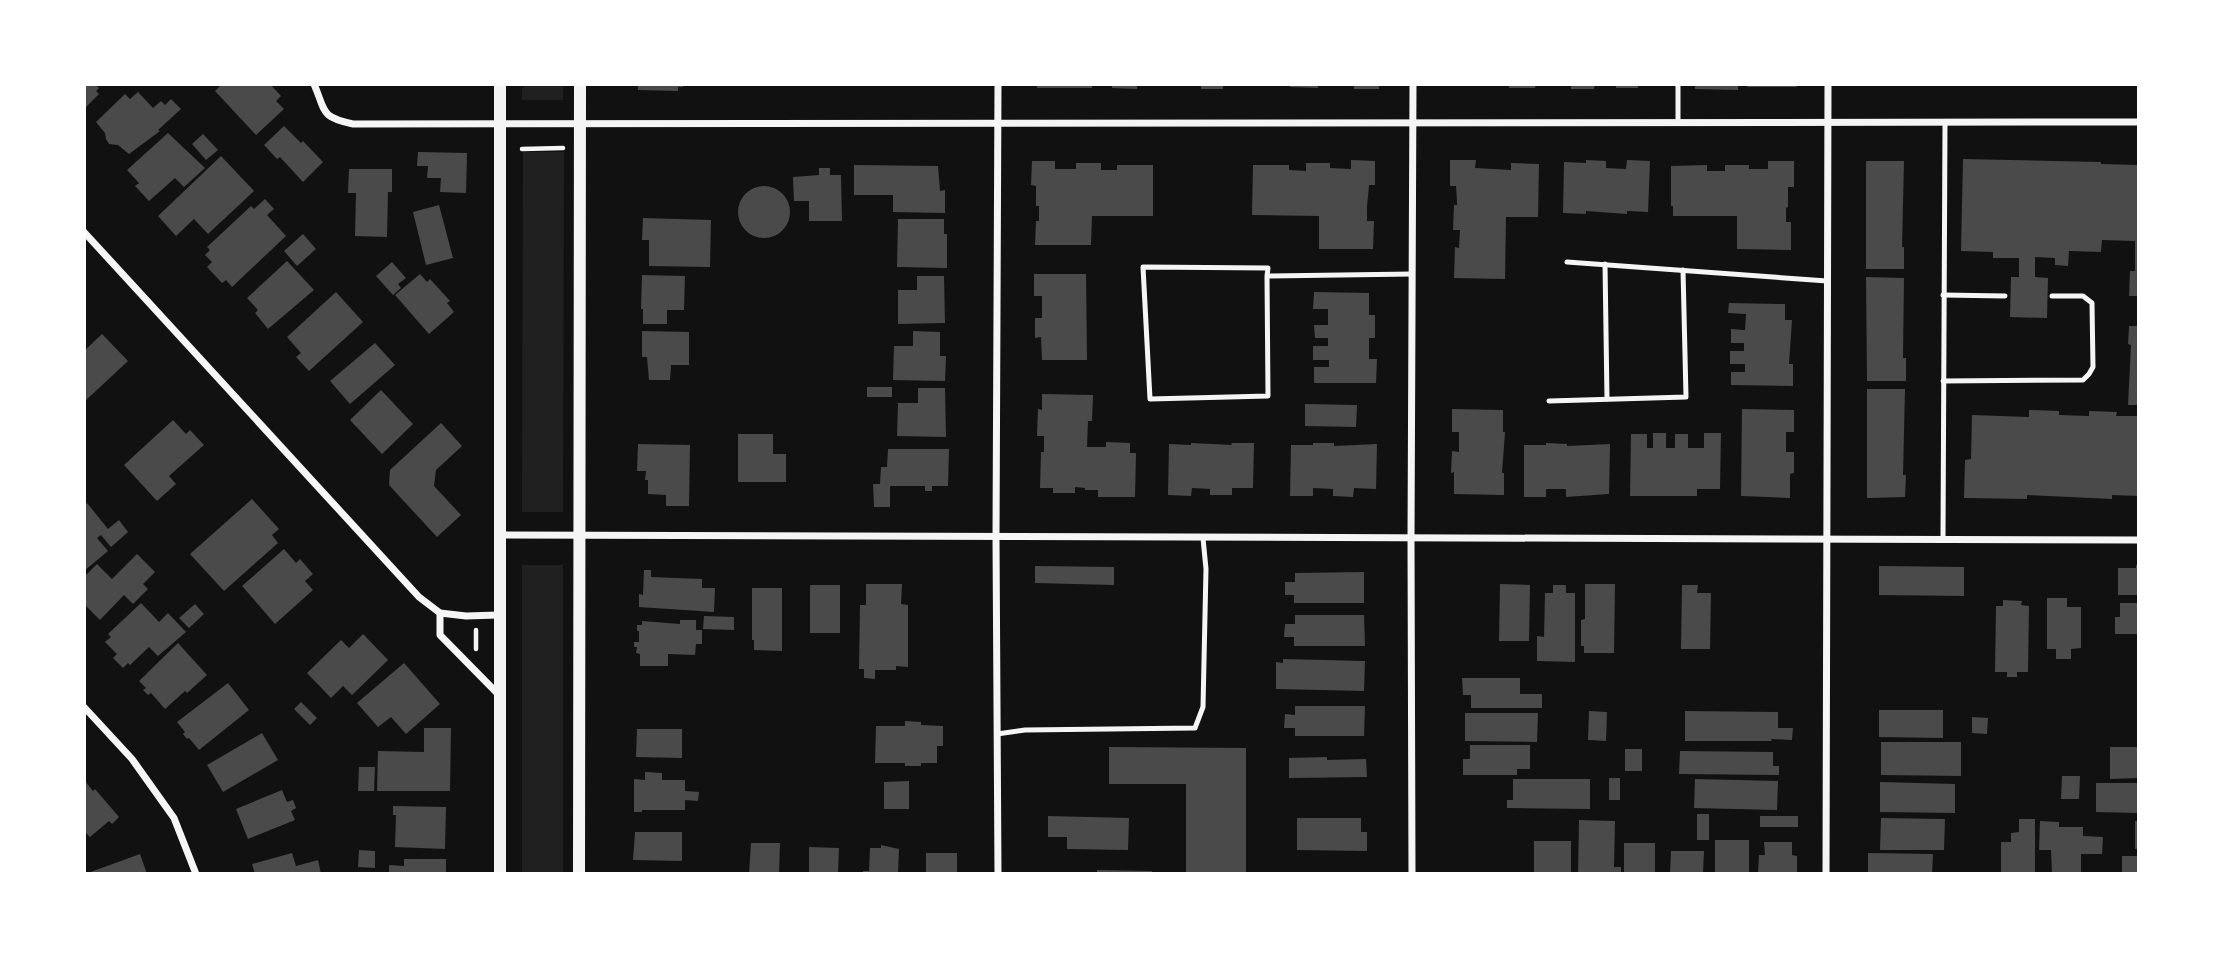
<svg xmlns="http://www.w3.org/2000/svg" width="2223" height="958" font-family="Inter,sans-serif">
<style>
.green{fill:#202020}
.building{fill:#4a4a4a}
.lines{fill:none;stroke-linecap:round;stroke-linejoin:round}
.path{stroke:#f5f5f5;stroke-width:4.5}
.service{stroke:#f5f5f5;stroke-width:5}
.minor{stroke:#f5f5f5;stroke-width:7}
.tertiary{stroke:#f5f5f5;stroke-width:12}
</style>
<rect width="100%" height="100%" fill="#111"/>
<g class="green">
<path d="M526,84H559L563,87V100H522V89Z"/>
<path d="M523,152H564L563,512H522Z"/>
<rect x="522" y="565" width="41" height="309"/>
</g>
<g class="building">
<path d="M84,84L92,86L95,84L99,88L96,91L99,94L84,109Z"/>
<path d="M222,84H270L281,96L276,101L284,109L256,135L215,91Z"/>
<path d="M638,84H683V87H678V91L638,90Z"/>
<rect x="1037" y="84" width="55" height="4"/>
<path d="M1112,84H1137V89L1112,88Z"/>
<rect x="1201" y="84" width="22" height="5"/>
<path d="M1290,84H1318V88L1290,87Z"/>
<rect x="1354" y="84" width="25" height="5"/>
<path d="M1509,84H1536L1535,88H1509Z"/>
<path d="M1571,84H1595L1594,89H1571Z"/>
<rect x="1616" y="84" width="22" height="4"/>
<path d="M1695,84H1738V90L1695,89Z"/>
<rect x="1747" y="84" width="50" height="3"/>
<path d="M138,92L153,108L161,101L165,105L171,99L181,109L158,130L160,131L129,154L118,145L109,144L106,139L105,133L96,122L125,94L130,99Z"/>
<path d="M284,126L301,143L303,141L323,162L303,182L280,157L277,159L264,145Z"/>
<path d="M168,133L205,168L184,187L175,178L149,201L135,186L139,183L127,170Z"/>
<path d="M203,134L218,150L206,160L192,144Z"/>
<path d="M418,152L467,153L466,193L440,192L441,178H427L428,166H417Z"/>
<path d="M221,156L254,191L208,234L194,219L176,236L158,216Z"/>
<path d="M1963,159L2101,162V164L2139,165V296H2129L2130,271H2135V241L2102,240L2101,252L2069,251L2068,266L2055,265V258L2035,257V277L2048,278L2047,318L2010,317L2011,277H2019V258H1993V252L1961,251Z"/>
<path d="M1351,160L1375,161V185H1369L1367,207V221H1374L1373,249H1319V216L1252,215L1253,165H1289V170L1306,171V163H1330V168L1351,169Z"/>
<path d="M1450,160H1476L1475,168L1511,170V163L1539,164L1538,217H1506L1505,279L1454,278L1455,247L1459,248L1460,230H1453L1454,205H1457V201L1456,186H1450Z"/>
<path d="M1586,160L1606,161V168L1626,169L1627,160L1650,161L1648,212L1627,211V214L1586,211V214L1563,213L1564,162L1586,163Z"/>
<path d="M1032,161H1055V169H1076V163H1101V170H1117V165H1153V216H1092L1091,245H1035L1036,221H1039V206H1036V186L1031,185Z"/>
<path d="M1768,161H1794V187H1788V207L1786,208V222H1791V250L1737,249V216H1673V206H1671V166L1707,165V171H1725V165H1749V169H1768Z"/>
<path d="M1866,161H1904L1902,247H1904V269H1866Z"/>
<path d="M854,165L938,166L940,191L945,190V213L893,212V195H854Z"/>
<path d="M819,168H830V175H841L842,221H809V201H794L793,177L819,175Z"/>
<path d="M349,169H392V192H388L387,237L355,236L356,193H348Z"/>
<circle cx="764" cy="212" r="26"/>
<path d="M265,199L274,209L267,215L286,236L232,287L226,280L222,283L207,267L212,262L205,255L210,250L207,247L251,206L254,209Z"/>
<path d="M439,205L453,258L426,265L413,212Z"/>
<path d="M643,218L711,220L710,267L649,266V240H642Z"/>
<path d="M898,219H944V234H947V268L897,267Z"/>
<path d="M303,234L316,249L297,266L284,251Z"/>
<path d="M287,261L314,290L268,329L255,313L258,310L247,298Z"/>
<path d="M392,262L406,278L398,284L401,288L393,295L376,276Z"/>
<path d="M420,274L427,282L430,279L450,301L447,303L454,312L429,334L395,295Z"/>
<path d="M1034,274H1086L1087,360H1042L1041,337L1035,338V318H1042V296H1034Z"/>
<path d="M642,275L685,276L684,310H667V324H643V309H641Z"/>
<path d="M917,276H944L945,323L898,324V290H917Z"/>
<path d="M1866,277L1904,278L1903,358H1906V381H1867Z"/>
<path d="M336,292L363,322L309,371L296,357L301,353L287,337Z"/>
<path d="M1314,292L1369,293V315H1375V338H1369V359H1377L1376,383H1314V367H1329V360H1313V346H1328V338H1315L1314,325H1328V309H1313Z"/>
<path d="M1729,303L1785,304V320H1792L1789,364H1793V386L1731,385V372H1745V364H1730V351H1744V343H1731V329L1745,330L1746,314L1728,313Z"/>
<path d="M2129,326H2139V405H2128L2131,345L2128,344Z"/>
<path d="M642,331L689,332V365H671L670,380H649L647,357H642Z"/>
<path d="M913,331L940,332V356H946L945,381L893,380L894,346H913Z"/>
<path d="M102,334L128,361L84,402V351Z"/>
<path d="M375,343L395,365L350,404L330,381Z"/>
<rect x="867" y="387" width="25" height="10"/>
<path d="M918,388H945L946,437L897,436L898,403H918Z"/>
<path d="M1867,389H1905L1903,475H1906L1905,497L1867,498Z"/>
<path d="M381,390L413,424L382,454L350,420Z"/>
<path d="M1042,394L1093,395L1092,421H1088L1087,447H1106V442L1130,443V453H1136L1135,497H1098V490H1085V488L1075,487V493H1053V488H1040L1041,452H1044V436H1037L1038,409L1042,410Z"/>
<path d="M1305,404L1357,405L1356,427L1305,426Z"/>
<path d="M1452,409L1503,410V432H1505L1502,473H1504V495L1454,494V472L1451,473L1452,451L1459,452V432H1452Z"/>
<path d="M1742,409L1794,410V432H1786V452H1794V473L1790,474V498L1741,496Z"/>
<path d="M2029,410L2059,411V415L2089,416V411L2117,412L2116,416H2139V496L2112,495V499L2027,495V499L1964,498L1965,460L1971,459L1972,415L2029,417Z"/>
<path d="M173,420L186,434L190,430L204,445L169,476L176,484L157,501L124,465Z"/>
<path d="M441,423L462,446L436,470L434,486L461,515L437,537L389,485L390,470Z"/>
<path d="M1653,433H1666V448H1675V434H1688V448H1704V433H1721L1720,489H1697V496H1630L1631,434H1647V448H1653Z"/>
<path d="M738,434H773V454H786V482H738Z"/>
<path d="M1191,443L1232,445L1231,443H1254L1253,488H1232V495H1210V489L1192,488L1191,496L1168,495L1169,444L1191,445Z"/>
<path d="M1313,443H1334V446L1377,444L1376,489L1354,488L1353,497L1333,496V489L1313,488V496H1290L1291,445H1313Z"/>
<path d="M1546,443L1567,444V446L1610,444L1609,494L1566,497V489H1546V497H1524V445H1546Z"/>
<path d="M638,444L690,445L689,506H666V495L648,494V480H645L646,471H637Z"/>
<path d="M888,449H949L948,486H932V491H925V486H890V507H874L873,484H880L881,467H887Z"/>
<path d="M252,499L279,529L272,535L278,543L224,591L190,554Z"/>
<path d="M87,503L108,529L119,520L128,532L111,547L101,535L97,538L108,551L84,571V506Z"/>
<path d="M284,549L296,563L300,559L313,574L305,581L313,590L275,624L242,586Z"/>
<path d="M137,554L155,572L143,584L148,589L133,604L124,595L100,620L84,604V577L97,564L112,579Z"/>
<path d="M2136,565H2139V595H2118V568H2136Z"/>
<path d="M1035,566L1114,567V585L1035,583Z"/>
<path d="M1879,566L1964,567V596L1879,595Z"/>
<path d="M644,570H651V577L702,579V588H715L714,612L639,607V594L643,595Z"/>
<path d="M1364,572V603H1294V595H1285V582H1295V573Z"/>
<path d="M866,584H902L901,604L908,605V667L896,666V670H875V679L864,678V669H859L860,605H866Z"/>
<path d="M1500,584L1530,585L1529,641H1499Z"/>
<path d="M1585,584H1615L1614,653H1584V646H1581V620L1585,619Z"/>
<rect x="810" y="585" width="30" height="48"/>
<path d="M1553,585H1566V593H1575V662L1537,661V636L1544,637L1545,593H1553Z"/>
<path d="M1682,585H1698L1697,593H1711L1710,649H1681Z"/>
<path d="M752,588H782V651L754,650V640H752Z"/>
<path d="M2047,598H2067V607H2081V648L2071,649V659H2056V649H2047Z"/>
<path d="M2003,600L2022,601L2021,605L2029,606L2028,672H2017V677H2007V672H1995L1996,606H2003Z"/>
<path d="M141,603L159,622L168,613L186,632L158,656L149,647L130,665L128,663L123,668L113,658L117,654L105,642L111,637L108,634Z"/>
<path d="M2120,603H2139V634H2115V617H2120Z"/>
<path d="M195,604L204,614L189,628L179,618Z"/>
<path d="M1295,615H1364L1365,646H1294V637H1284L1285,624H1295Z"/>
<path d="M704,616L734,617V630L703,629Z"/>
<path d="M680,620H696V630H702V644H696L695,655L668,654V666H640V654L636,653L637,647H634V642H639V631H637V625H642V621L680,624Z"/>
<path d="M363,634L388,660L352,695L343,686L331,698L307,673L341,640L349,648Z"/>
<path d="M178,643L207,675L187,693L185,691L165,709L151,693L148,695L143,690L146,688L139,681Z"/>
<path d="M1283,659L1365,661L1364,691L1276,689V662L1283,663Z"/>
<path d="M404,663L440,704L406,734L391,717L378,727L357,703Z"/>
<path d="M1462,678H1520V694H1542V708H1471V695H1463Z"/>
<path d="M228,683L249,710L199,750L189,738L187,739L183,734L185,732L177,722Z"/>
<path d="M301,702L317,718L310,725L294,709Z"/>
<path d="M1295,706H1365L1364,736H1295V728H1284L1285,714L1295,715Z"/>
<path d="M1879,710H1943V738L1879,737Z"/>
<path d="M1589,711L1607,712L1606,741L1588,740Z"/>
<path d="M1685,711L1778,712V728H1793L1792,740L1771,739L1772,741H1685Z"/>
<path d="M1465,713H1538L1537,742L1465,741Z"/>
<path d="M1972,717L1988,718L1987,734L1972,733Z"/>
<path d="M905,721L921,722V725L943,726V746H937V763H921V766H905V763H875L876,726H905Z"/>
<path d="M424,728H451L450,791H377L378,751L424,752Z"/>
<path d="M637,729H682V758L636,757Z"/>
<path d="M262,733L278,760L223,792L207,765Z"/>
<path d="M1881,742H1961V776L1881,775Z"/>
<path d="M1470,745H1530V769H1517V775H1463V759H1470Z"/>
<path d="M1109,747L1246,748V874H1186V784H1109Z"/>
<path d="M2110,747H2139V778L2110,779Z"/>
<rect x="1625" y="749" width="17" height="22"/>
<path d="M1680,751L1773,752V766H1779V775L1679,774Z"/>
<path d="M1327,757V760L1366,759L1367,777L1289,778V758Z"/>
<path d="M359,767H375L374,791H358Z"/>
<path d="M645,772L662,773V780H685V791L699,792L698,801L685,800V810H642V812H634V779L645,780Z"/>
<path d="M2062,776H2080L2079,799H2061Z"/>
<rect x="1609" y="778" width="11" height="22"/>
<path d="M1513,779H1590V809L1507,808V800H1513Z"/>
<path d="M1695,779L1778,781L1777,810L1694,808Z"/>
<path d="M84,780L93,791L95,789L119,817L112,824L109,821L90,837L84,831Z"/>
<path d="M909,781V809H884V782Z"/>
<path d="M1880,782L1955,784V813L1880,812Z"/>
<path d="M2096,783H2139V813L2096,812Z"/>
<path d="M282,790L287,802L293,800L296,808L291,811L295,820L248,839L236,809Z"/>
<path d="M393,806L446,807L445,849L395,847L396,815H393Z"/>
<rect x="1697" y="814" width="12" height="26"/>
<path d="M1048,816L1129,818L1128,850L1067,849V837H1048Z"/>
<rect x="1760" y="816" width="38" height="11"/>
<path d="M1297,818H1361V832H1367V851L1297,850Z"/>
<path d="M1881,818L1945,819L1944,850H1880Z"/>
<path d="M2019,819H2035V874H2001V842H2011V833L2019,832Z"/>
<path d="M1579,820L1615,821L1614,867H1621V874H1578Z"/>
<path d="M2040,821L2059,822V827H2083V836L2103,837L2102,854H2081V874H2052L2051,850H2039Z"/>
<rect x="2135" y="821" width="4" height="28"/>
<path d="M635,832H682V861L633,860Z"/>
<rect x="1715" y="840" width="34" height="34"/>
<rect x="1534" y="841" width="37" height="33"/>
<path d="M1764,842H1792V855L1797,856V874H1758L1759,855H1765Z"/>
<path d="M751,843H780L779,874H749Z"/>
<rect x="1624" y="843" width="31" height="31"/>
<path d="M881,845L899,849L898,874H863V871H869L870,848H881Z"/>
<path d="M809,847L839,848L838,874H809Z"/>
<path d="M359,850L375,851V868L358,867Z"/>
<path d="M1671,851H1704L1703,874H1670Z"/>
<path d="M292,853L296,866L318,860L321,874H255L252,864Z"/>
<rect x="926" y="853" width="31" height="21"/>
<path d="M1868,853L1933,854L1932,874H1868Z"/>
<path d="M140,854L147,874H85Z"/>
<rect x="2122" y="856" width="17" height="18"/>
<path d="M404,859H446V874H389V865L404,866Z"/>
<path d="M1097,870L1152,871V874H1097Z"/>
</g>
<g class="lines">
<g class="path">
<path d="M522,149L563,148"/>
<path d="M476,649V630"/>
</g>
<g class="service">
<path d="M1678,84V122"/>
<path d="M1567,262L1827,281"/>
<path d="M1605,264L1607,399"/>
<path d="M1267,276L1268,268L1143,267L1150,399L1268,396L1267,276L1412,274"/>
<path d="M1943,295L2005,296"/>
<path d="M1943,381L2083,380L2089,374L2093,367L2092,303L2083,296H2052"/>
<path d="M1549,401L1686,397L1683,270"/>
<path d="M1943,540L1945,123"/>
<path d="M997,734L1025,730L1195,728L1203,707L1206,569L1203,538"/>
</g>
<g class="minor">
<path d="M314,84C326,112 320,117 353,124L2139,122"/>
<path d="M998,84L996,538L998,874"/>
<path d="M84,232L419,597L440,613L466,616L498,615"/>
<path d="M500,535L2139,540"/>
<path d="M440,613V635L499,695"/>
<path d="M84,707L132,759L174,818L196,874"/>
<path d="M1412,874L1411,539L1413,84"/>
<path d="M1826,874L1828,84"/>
</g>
<g class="tertiary">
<path d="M500,874V84"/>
<path d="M579,874L580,84"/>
</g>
</g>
<rect width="2223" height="958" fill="none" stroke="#ffffff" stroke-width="172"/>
</svg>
